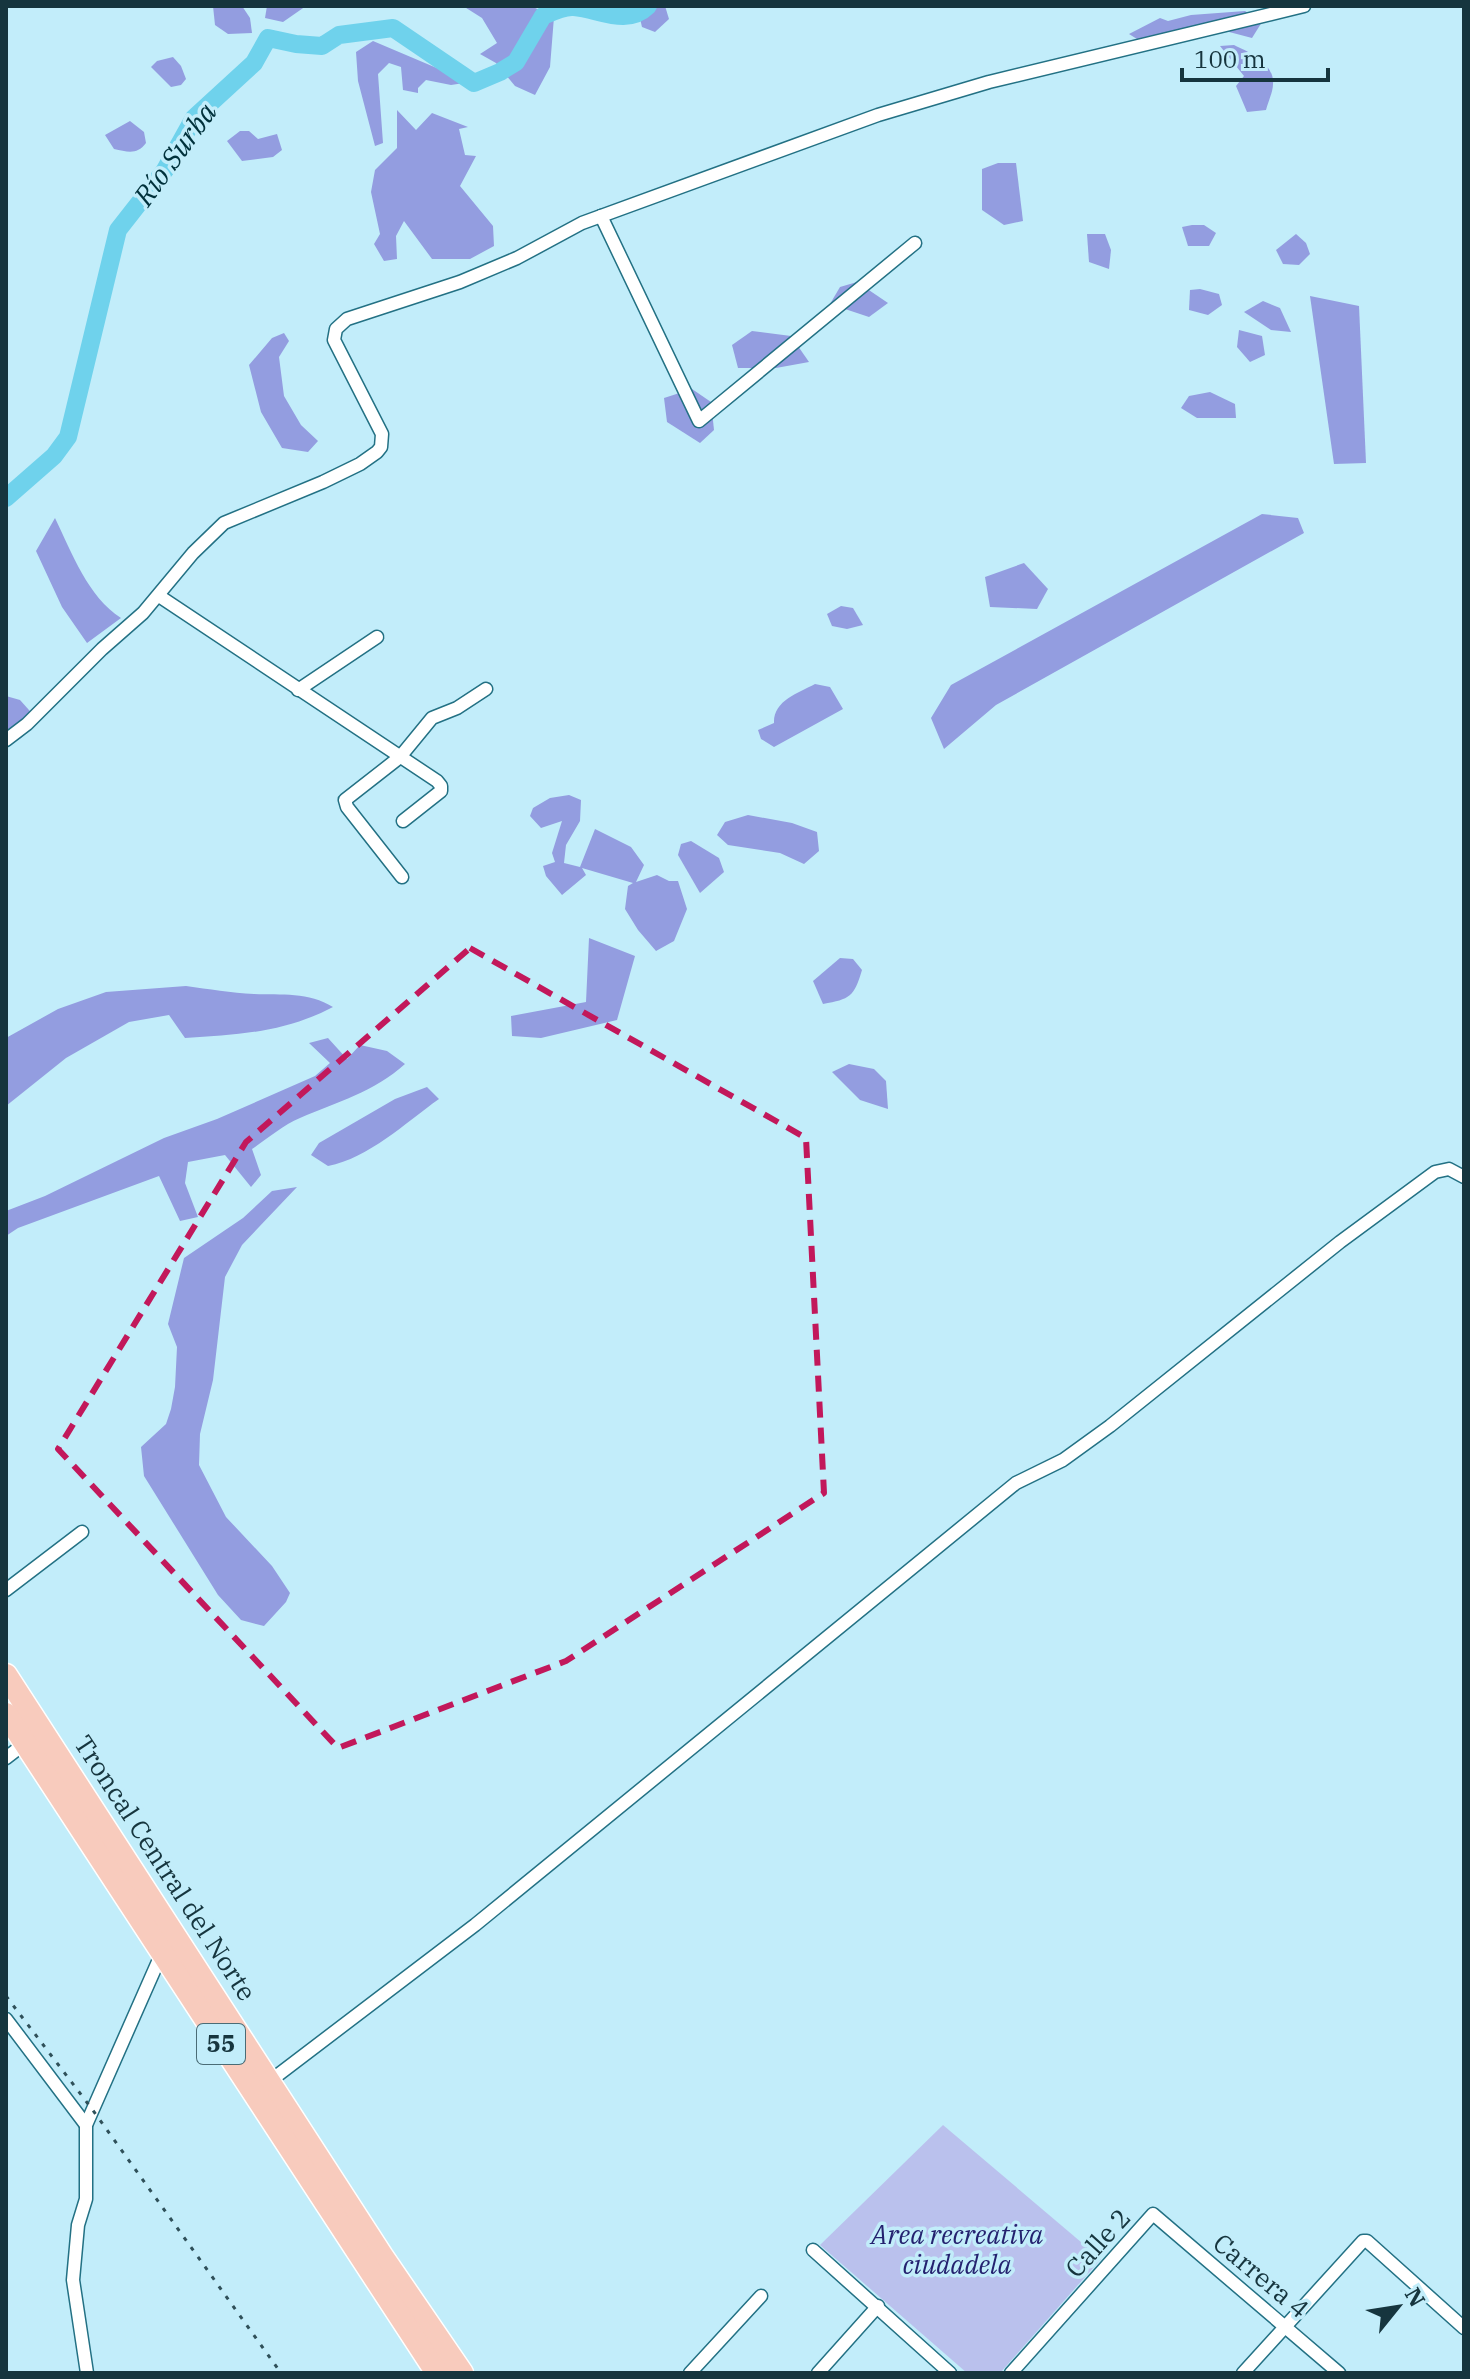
<svg xmlns="http://www.w3.org/2000/svg" width="1470" height="2379" font-family="'IBM Plex Serif',serif">
<style>
.green{fill:#bac1ed}
.forest{fill:#939de0}
.lines{fill:none;stroke-linecap:round;stroke-linejoin:round}
.river{stroke:#6fd2ec;stroke-width:18}
.street-casing{stroke:#237184;stroke-width:15}
.highway-casing{stroke:#fff;stroke-width:25}
.street{stroke:#fff;stroke-width:12}
.highway{stroke:#f8cbbd;stroke-width:22}
.rail{stroke:#2f5059;stroke-width:3;stroke-dasharray:4 8;stroke-linecap:butt}
.marked{fill:none;stroke:#c2185b;stroke-width:6;stroke-dasharray:16 10;stroke-linejoin:round}
.labels{text-anchor:middle;stroke-width:7;stroke-linejoin:round;paint-order:stroke}
.shield{fill:#c2edfa;stroke:#4a6c76;stroke-width:2}
.shield-label{font-size:24px;font-weight:bold;fill:#16353e}
.street-label{font-size:26px;fill:#16353e;stroke:#c2edfa}
.park-label{font-size:26px;font-style:italic;fill:#24226f;stroke:#c2edfa}
.water-label{font-size:28px;font-style:italic;fill:#00313b;stroke:#c2edfa}
</style>
<rect width="100%" height="100%" fill="#c2edfa"/>
<path class="green" d="M943,2125L1101,2259L1000,2373H967L820,2245Z"/>
<g class="forest">
<path d="M213,6H242L250,18L252,33L228,34L215,25Z"/>
<path d="M267,6H306L283,22L265,18Z"/>
<path d="M463,6H531L554,17L550,67L535,95L515,86L496,63L480,54L497,43L482,18Z"/>
<path d="M637,6H665L669,19L655,32L642,27Z"/>
<path d="M1245,11L1262,22L1252,38L1214,28L1193,33L1153,49L1129,34L1160,18L1168,21L1191,15Z"/>
<path d="M373,41L465,80L464,83L451,85L426,80L418,88V93L403,90L401,67L389,63L378,74L383,143L375,146L358,81L356,52Z"/>
<path d="M1234,45C1249,52 1275,64 1273,84C1273,92 1268,102 1266,110L1247,112L1236,86L1244,76L1220,46Z"/>
<path d="M173,57L181,66L186,79L181,85L171,87L151,67L157,61Z"/>
<path d="M397,110L416,130L432,113L468,127L459,129L465,155L476,156L460,186L493,226L494,246L470,259H432L404,221L396,236L397,259L384,261L374,244L380,234L371,192L375,170L397,148Z"/>
<path d="M130,121L144,132L146,143C137,155 128,152 114,149L105,135Z"/>
<path d="M240,131H249L258,139L277,134L282,150L273,157L242,161L227,141Z"/>
<path d="M998,163H1016L1023,221L1004,225L982,210V169Z"/>
<path d="M1192,225H1204L1216,233L1209,246H1188L1182,227Z"/>
<path d="M1087,234H1105L1111,250L1109,269L1089,262Z"/>
<path d="M1296,234L1306,243L1310,254L1299,265L1283,264L1276,250Z"/>
<path d="M857,282L888,303L869,317L830,304L840,287Z"/>
<path d="M1200,289L1219,294L1222,305L1208,315L1189,310L1190,290Z"/>
<path d="M1310,296L1359,306L1366,463L1334,464Z"/>
<path d="M1263,301L1280,308L1291,332L1271,330L1244,312Z"/>
<path d="M1239,330L1262,336L1265,355L1250,362L1237,347Z"/>
<path d="M752,331L791,336L809,362L776,368H738L732,345Z"/>
<path d="M284,333L289,341L279,357L284,396L301,425L318,441L308,452L282,448L261,412L249,365L272,338Z"/>
<path d="M692,389L711,402L714,430L700,443L667,422L664,398Z"/>
<path d="M1210,392L1235,404L1236,418H1197L1181,408L1189,396Z"/>
<path d="M1262,514L1298,518L1304,533L996,705L944,749L931,718L951,685Z"/>
<path d="M55,518C72,553 88,597 121,618L87,643L62,607L36,551Z"/>
<path d="M1024,563L1048,589L1037,609L990,607L985,577Z"/>
<path d="M841,606L853,608L863,625L847,629L832,626L827,614Z"/>
<path d="M815,684L830,687L843,709L774,747L761,739L758,730L774,723C773,701 798,693 815,684Z"/>
<path d="M6,696L20,700L37,719L21,738L6,746Z"/>
<path d="M569,795L581,800L580,821L566,845L564,863L580,867L595,829L631,847L644,865L636,882L657,875L669,881H678L687,909L674,941L656,951L638,930L625,909L628,886L633,883L582,868L586,875L562,895L546,876L543,866L555,862L552,853L562,821L541,828L530,816L533,808L550,798Z"/>
<path d="M748,815L792,823L817,832L819,851L804,864L780,853L728,845L717,835L725,822Z"/>
<path d="M691,841L719,858L724,872L700,893L678,855L681,844Z"/>
<path d="M589,938L635,956L617,1020L541,1038L512,1036L511,1016L586,1002Z"/>
<path d="M840,958L853,959L862,970C854,997 850,999 823,1004L813,981Z"/>
<path d="M186,986C209,989 231,993 254,994C281,995 309,992 333,1007C286,1032 238,1035 185,1038L169,1015L129,1022L66,1058L6,1106V1038L58,1009L106,992Z"/>
<path d="M328,1038L347,1059L360,1045L387,1051L405,1064C374,1092 337,1102 300,1118C283,1125 267,1139 252,1149L261,1175L251,1187L225,1155L188,1162L185,1183L198,1217L180,1221L159,1176L18,1228L6,1236V1211L45,1196L164,1138L217,1119L315,1076L330,1063L309,1043Z"/>
<path d="M849,1064L874,1069L886,1081L888,1109L860,1100L832,1072Z"/>
<path d="M427,1087L439,1099C405,1123 369,1158 328,1166L311,1155L319,1143L395,1099Z"/>
<path d="M297,1187L242,1245L225,1277L213,1380L200,1434L199,1465L226,1517L272,1566L290,1593L286,1602L264,1626L241,1620L218,1595L144,1476L141,1447L166,1424L171,1409L175,1387L177,1347L168,1324L184,1258L243,1218L272,1191Z"/>
</g>
<g class="lines">
<path class="river" d="M6,498L54,456L68,437L118,230L165,170L194,118L254,63L268,38L296,44L322,46L339,35L393,28L474,83L500,72L516,62L543,16C552,12 564,6 574,7C599,9 627,27 648,6"/>
<defs>
<g id="street">
<path d="M601,216L699,421L915,243"/>
<path d="M159,596L437,781L441,786V791L403,821"/>
<path d="M298,690L377,637"/>
<path d="M6,740L27,724L102,649L143,613L193,553L224,523L323,482L360,464L377,452L381,447L382,434L334,340L336,329L347,319L460,282L517,258L582,223L878,115L989,82L1304,6"/>
<path d="M402,877L347,807L345,800L400,757L432,718L457,708L486,689"/>
<path d="M6,1590L82,1532"/>
<path d="M6,1758L24,1744"/>
<path d="M6,2019L86,2125"/>
<path d="M270,2081L475,1925L1016,1483L1063,1460L1110,1426L1340,1242L1435,1172L1449,1169L1464,1177"/>
<path d="M813,2250L950,2373"/>
<path d="M87,2373L73,2280L78,2225L86,2199V2125L161,1955"/>
<path d="M690,2373L761,2296"/>
<path d="M818,2373L878,2306"/>
<path d="M1011,2373L1153,2214L1339,2373"/>
<path d="M1243,2373L1363,2241H1367L1464,2328"/>
</g>
<g id="highway">
<path d="M6,1675L382,2256L462,2373"/>
<path d="M6,1714L437,2373"/>
</g>
</defs>
<use href="#street" class="street-casing"/>
<use href="#highway" class="highway-casing"/>
<use href="#street" class="street"/>
<use href="#highway" class="highway"/>
<path class="rail" d="M6,1996L92,2109L281,2373"/>
</g>
<path class="marked" d="M470,948L806,1138L824,1493L566,1661L338,1748L58,1449L246,1142Z"/>
<g class="labels">
<rect class="shield" x="197" y="2024" width="48" height="40" rx="6"/>
<g class="shield-label">
<text x="221" y="2052">55</text>
</g>
<g class="street-label">
<text transform="translate(165 1868) rotate(57)" y="9">Troncal Central del Norte</text>
<text transform="translate(1098 2243) rotate(-48)" y="9">Calle 2</text>
<text transform="translate(1261 2276) rotate(40)" y="9">Carrera 4</text>
</g>
<g class="park-label">
<text x="957" y="2244">Area recreativa<tspan x="957" dy="30">ciudadela</tspan></text>
</g>
<g class="water-label">
<text transform="translate(175 154) rotate(-54)" y="10">Río Surba</text>
</g>
</g>
<rect width="1470" height="2379" fill="none" stroke="#16353e" stroke-width="16"/>
<g transform="translate(1398 2307) rotate(60)" stroke="#c2edfa" stroke-width="6" paint-order="stroke">
<path d="M0-6L14 30L0 20L-14 30Z" fill="#16353e"/>
<text y="-12" font-size="22" font-weight="bold" text-anchor="middle" fill="#16353e">N</text>
</g>
<path d="M1182 68v12h146v-12" fill="none" stroke="#16353e" stroke-width="4"/>
<text x="1194" y="68" font-size="24" fill="#16353e" stroke="#c2edfa" stroke-width="6" paint-order="stroke">100 m</text>
</svg>
